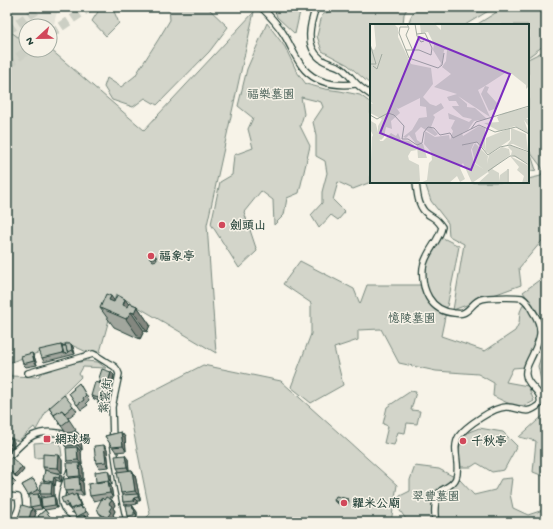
<svg xmlns="http://www.w3.org/2000/svg" width="553" height="529" font-family="'Gochi Hand','LXGW WenKai TC',sans-serif">
<style>
.built{fill:#e5e4d9}
.green{fill:#d3d5ca;stroke:#79897f}
.lines{fill:none;stroke-linecap:round;stroke-linejoin:round}
.trunk-tunnel{stroke:#cccfc4;stroke-width:9;stroke-dasharray:9 4.5;stroke-linecap:butt}
.minor-casing{stroke:#1f3d34;stroke-width:8}
.minor{stroke:#f7f3e8;stroke-width:5.5}
.wall{fill:#a1a69d;stroke:#1f3d34}
.shaded-wall{fill:#83877f;stroke:#1f3d34}
.building{fill:#bbc1b6;stroke:#1f3d34}
.poi-dot{fill:#d1495b;stroke:#f7f3e8;stroke-width:1.5}
.labels{text-anchor:middle;stroke-width:3;stroke-linejoin:round;paint-order:stroke}
.park-label{font-size:12px;fill:#435b52;stroke:#f7f3e8}
.poi-label{font-size:12px;font-weight:bold;fill:#1f3d34;stroke:#f7f3e8;text-anchor:start}
.street-label{font-size:12px;fill:#1f3d34;stroke:#f7f3e8}
.inset-road{fill:none;stroke:#a1aaa0;stroke-width:1}
.view{fill:#7b2cbf;fill-opacity:0.15;stroke:#7b2cbf;stroke-width:2}
.inset-edge{fill:none;stroke:#1f3d34;stroke-width:2}
</style>
<rect width="100%" height="100%" fill="#f7f3e8"/>
<filter id="ink" filterUnits="userSpaceOnUse"><feTurbulence type="fractalNoise" baseFrequency=".025" numOctaves="2"/><feDisplacementMap in="SourceGraphic" scale="8" xChannelSelector="R" yChannelSelector="G"/><feConvolveMatrix kernelMatrix="1 2 1 2 8 2 1 2 1" color-interpolation-filters="sRGB"/></filter>
<g filter="url(#ink)">
<path class="built" d="M7,7H61L56,15L53,29L50,33V26H26V43L7,29Z"/>
<g class="green">
<path d="M101,7H112L119,23L106,36L92,21Z"/>
<path d="M169,7H207L228,27L209,52L157,105L145,98L133,107L112,100L104,87L107,78L121,87L135,76L158,40L170,20Z"/>
<path d="M274,7H301L295,34L277,17Z"/>
<path d="M338,7H408L404,14L403,25H371V85L348,65L322,51L317,36L322,15Z"/>
<path d="M418,7H495L465,25H409C409,18 413,12 418,7Z"/>
<path d="M505,7H546V44L528,57V25H476Z"/>
<path d="M254,12L207,225L216,353L116,294L100,352L89,353L67,343L8,363L11,376L38,377L43,371L60,366L85,361L98,362L106,368L83,367L79,374L81,377L65,393V396L47,410L36,430L34,427L18,441L7,437V29L26,43V50H50V49L144,130Z"/>
<path d="M267,23L285,47L297,72L306,84L325,89L340,91L360,95L371,103V182L353,189L338,182L333,200L345,212L338,220L331,215L319,228L311,215L322,203V192L327,173L325,161L316,156V135L313,122L323,107L321,102L301,97L304,114L300,126L310,146L299,193L287,198L284,215L274,225L273,200L261,191L244,212L257,251L239,268L211,224L220,182L232,175L234,155L253,148L248,129L253,118L238,106L247,69Z"/>
<path d="M546,50V236L519,268L521,285L453,310L464,244L449,236L448,223L431,201L425,183L504,182L509,184L518,182H528V179L541,176L543,169L530,152L536,170L528,172V59Z"/>
<path d="M441,237L459,246L454,273L441,336L485,351L515,331L519,323L520,312L525,300C530,305 536,310 539,317C545,330 530,355 525,367L513,368L506,382L528,386L534,401C519,411 508,403 493,396L494,383L478,374L436,371L399,363L381,329L358,330V340L334,348L343,385L311,403L291,387L311,334V303L283,284L300,261L354,289L360,304L367,285H424C426,264 427,254 441,237Z"/>
<path d="M546,275V314L541,317L523,292Z"/>
<path d="M546,341V405L538,366Z"/>
<path d="M203,365L281,381L397,485L391,522H142L150,514L128,404Z"/>
<path d="M411,391L416,392L411,410L420,411L417,424L407,423L405,433L398,432L394,445L384,443L388,426L383,424L387,407Z"/>
<path d="M546,413V477L533,472L536,441L519,437Z"/>
<path d="M479,428L503,432L517,446L504,470L492,472L477,463L471,467H459V450L461,438L469,432Z"/>
<path d="M60,441L62,456L35,458L34,443Z"/>
<path d="M415,466L439,469L460,480L474,495L495,490L501,479L512,478L510,494L513,508L528,515L546,509V522H408L396,505L400,496L410,491V480Z"/>
</g>
<g class="lines">
<g class="trunk-tunnel">
<path d="M7,31L41,7"/>
<path d="M50,34L90,7"/>
<path d="M7,65L28,50"/>
</g>
<defs>
<g id="minor">
<path d="M261,7C269,15 277,23 283,33C291,45 295,59 305,70C318,84 338,86 356,84"/>
<path d="M316,7C310,24 304,46 321,59C327,64 335,64 341,68C346,71 350,77 354,81C359,87 365,91 371,95"/>
<path d="M416,182C417,192 418,205 425,212C433,219 435,216 442,227C439,242 425,252 423,268C421,289 430,311 454,313C456,313 460,314 463,313C471,310 473,301 482,299C488,297 515,297 522,298C527,301 530,306 533,312C546,331 539,341 530,360C528,364 525,371 526,375C527,387 543,390 540,404C525,417 522,407 506,407C494,407 466,426 459,436C451,449 461,465 456,478C454,484 447,487 442,490C434,496 434,513 436,522"/>
<path d="M28,373L93,354C98,356 101,359 105,361C112,366 116,365 119,374L112,407L113,442L120,489L127,522"/>
<path d="M7,459C25,440 34,427 63,434L68,441"/>
<path d="M70,470C67,481 57,496 64,508C68,513 74,517 78,522"/>
<path d="M8,496L18,497C21,509 17,512 12,522"/>
</g>
</defs>
<use href="#minor" class="minor-casing"/>
<use href="#minor" class="minor"/>
</g>
<g class="wall">
<path d="M147,255L156,256L157,260L153,261Z"/>
<path d="M125,299L128,304L137,306L150,325L147,332L144,331L140,339L114,327L100,308Z"/>
<path d="M71,344L73,347L75,354L44,362L42,358L61,345L62,346Z"/>
<path d="M34,356L37,365L26,367L23,364Z"/>
<path d="M111,372L114,375L111,387H110L112,390L108,408L101,406L98,403L99,401L94,399L91,396L101,384L98,381Z"/>
<path d="M79,383L89,400L86,403L88,405L81,410L69,393L74,389Z"/>
<path d="M73,406L77,411L68,418L76,430L73,432H77L81,437L82,450H79L81,452L82,465H81L83,468V481H82L83,483L84,495H77L78,498L82,508L87,512L89,516L85,517L87,522H79L74,512L72,513L68,505L65,507L63,503L68,496L65,491L69,478L68,477V463L67,461V448L65,446L66,433L49,408Z"/>
<path d="M121,432L125,437L126,451L116,452L105,436Z"/>
<path d="M7,438L14,442L13,448H11L10,453L7,452Z"/>
<path d="M104,445L107,450L109,467L99,468L96,463Z"/>
<path d="M128,459L129,470H132L135,475L139,495L140,497V501H137V504L132,505L137,512V516H136L137,519L130,520L128,516V505H125L123,502L122,495L121,493L119,471L117,468Z"/>
<path d="M62,460V473H54L60,474L62,477L61,482L56,480L55,486L54,485V496L56,500L57,508L45,510L42,507L44,497H42L40,494V493L38,494L40,497L42,509L34,510L36,513L33,522H18L17,521L31,508L29,496L22,485L33,479L40,491L45,483L43,480L45,471L43,467Z"/>
<path d="M7,461L24,470L17,478L7,469Z"/>
<path d="M7,472L13,479L16,482L8,490H7Z"/>
<path d="M111,474L112,484H110L111,486L113,498H109L112,500L115,505L113,508L115,511L113,515L115,517L111,522L106,521L103,518L99,513L102,499L94,501L90,496L96,483Z"/>
<path d="M348,499L349,501L348,504L345,505H341L335,502L334,500Z"/>
<path d="M45,510L53,521L58,522H42L38,516Z"/>
</g>
<g class="shaded-wall">
<path d="M111,296L124,315L109,300Z"/>
<path d="M125,299L134,312L137,306L150,325L147,332L134,313L131,312L144,331L140,339L126,319L123,305Z"/>
<path d="M71,344L73,347L75,354L72,350Z"/>
<path d="M32,353L34,356L37,365L34,361Z"/>
<path d="M111,372L114,375L111,387L108,383Z"/>
<path d="M110,387L112,390L108,408L106,404Z"/>
<path d="M77,432L81,437L82,450L78,445Z"/>
<path d="M121,432L125,437L126,451L123,446Z"/>
<path d="M12,438L14,442L13,448L11,444Z"/>
<path d="M465,439L466,440L464,444L462,442Z"/>
<path d="M9,445L11,448L10,453L8,449Z"/>
<path d="M104,445L107,450L109,467L106,462Z"/>
<path d="M77,447L81,452L82,465L78,460Z"/>
<path d="M59,455L62,460V473L58,468Z"/>
<path d="M125,455L128,459L129,471L127,467Z"/>
<path d="M79,463L83,468V481L80,476Z"/>
<path d="M22,467L24,470L17,478L15,475Z"/>
<path d="M108,470L111,474L112,484L110,480Z"/>
<path d="M132,470L135,475L139,495L140,497V501L138,497V495L135,491Z"/>
<path d="M60,474L62,477L61,482L59,478Z"/>
<path d="M54,477L56,480L55,486L53,482Z"/>
<path d="M79,477L83,483L84,495L80,490Z"/>
<path d="M108,481L111,486L113,498L110,493Z"/>
<path d="M52,483L54,486V498L51,494Z"/>
<path d="M38,494L40,497L42,509L40,505Z"/>
<path d="M76,494L78,498L84,513L80,505Z"/>
<path d="M54,496L56,500L57,508L55,505Z"/>
<path d="M134,498L137,501V504L134,501Z"/>
<path d="M112,500L115,505L113,508L115,511L113,515L115,517L111,522H109L107,518L109,511V504Z"/>
<path d="M132,505L137,512V516L133,509Z"/>
<path d="M32,508L36,513L33,522H28Z"/>
<path d="M84,515L86,518L87,522H85Z"/>
</g>
<g class="building">
<path d="M149,252L153,255L155,254L156,258L152,259L147,255Z"/>
<path d="M106,294L111,296L109,300L114,302L117,295L125,299L123,305L127,307L129,303L137,306L134,313L131,312L126,319L100,308Z"/>
<path d="M65,344H71L72,350L67,352Z"/>
<path d="M61,345L63,353L42,358L39,350Z"/>
<path d="M62,346H66L67,352L68,353L64,354Z"/>
<path d="M32,353L34,361L23,364L21,356Z"/>
<path d="M102,369L111,372L108,383L98,381Z"/>
<path d="M95,382L110,387L106,404L98,403L99,398L91,396Z"/>
<path d="M79,383L86,395L83,398L84,400L77,405L69,393L74,389L73,388Z"/>
<path d="M64,395L73,406L65,413L62,410L54,415L49,408Z"/>
<path d="M62,410L69,420L61,426L54,415Z"/>
<path d="M77,432L78,445L65,446L64,433Z"/>
<path d="M121,432L123,446L112,447L105,436Z"/>
<path d="M462,437L465,439L462,442L460,440Z"/>
<path d="M7,438H12L11,444L9,445L8,449H7Z"/>
<path d="M104,445L106,462L96,463L94,446Z"/>
<path d="M77,447L78,460L67,461L66,448Z"/>
<path d="M43,454L59,455L58,468L43,467Z"/>
<path d="M125,455L127,467L117,468L115,456Z"/>
<path d="M11,457L22,467L15,475L7,468V461Z"/>
<path d="M67,463H79L80,476L68,477Z"/>
<path d="M45,470L60,474L59,478L54,477L53,482L43,480Z"/>
<path d="M108,470L110,480L96,482L95,472Z"/>
<path d="M132,470L135,491L121,493L117,472Z"/>
<path d="M7,472L13,479L7,485Z"/>
<path d="M79,477L80,490L65,491L64,479Z"/>
<path d="M33,479L39,489L28,495L22,485Z"/>
<path d="M108,481L110,493L90,496L88,484Z"/>
<path d="M41,482L52,483L51,494H40Z"/>
<path d="M38,494L40,505L30,507L29,495Z"/>
<path d="M72,494L73,496L76,494L80,505L70,509L67,502L63,503L61,498Z"/>
<path d="M138,494V497L134,498V501L123,502L122,495Z"/>
<path d="M54,496L55,505L42,507L41,498Z"/>
<path d="M336,496L348,499L346,502L344,503H339L334,500Z"/>
<path d="M106,497L112,500L109,504L112,506L109,511L111,512L107,518L99,513L97,508L102,498L104,500Z"/>
<path d="M22,505L32,508L28,522H21L17,521Z"/>
<path d="M126,505H132L133,509H134L135,512H134V515L128,516Z"/>
<path d="M81,506L82,509L84,508L86,512L76,517L72,509Z"/>
<path d="M45,510L52,519L48,522H43L38,516Z"/>
<path d="M84,515L85,522H79L77,517Z"/>
<path d="M55,519L58,522H52Z"/>
<path d="M108,520L109,522H98Z"/>
</g>
</g>
<g class="poi-dot">
<circle cx="222" cy="225" r="4"/>
<circle cx="151" cy="256" r="4"/>
<rect x="43" y="435" width="8" height="8" rx="2"/>
<circle cx="463" cy="441" r="4"/>
<circle cx="344" cy="503" r="4"/>
</g>
<g class="labels">
<g class="park-label">
<text x="271" y="98">福樂墓園</text>
<text x="412" y="322">憶陵墓園</text>
<text x="436" y="500">翠豐墓園</text>
</g>
<g class="poi-label">
<text x="230" y="229">劍頭山</text>
<text x="159" y="260">福象亭</text>
<text x="55" y="443">網球場</text>
<text x="471" y="445">千秋亭</text>
<text x="352" y="507">糶米公廟</text>
</g>
<g class="street-label">
<text transform="translate(105 396) rotate(-83)" y="4">紫雲街</text>
</g>
</g>
<g transform="translate(370 24)">
<rect width="159" height="159" fill="#f7f3e8"/>
<path d="M4,0H24L28,4V13L41,40L61,44L63,60L53,73L60,80L66,82L71,79L74,84L63,91L65,93L61,103L68,110L65,112L51,103L45,109L47,116L53,120L57,134H48L47,121L39,111L36,114L33,113L42,106L49,94L57,93L56,83L50,82V74L28,85L26,83L30,89L21,97L22,105L16,103L14,113L11,116L8,114V102L12,95L0,89V79L3,80L0,77V23L4,26L6,22ZM50,0H65L71,6V0H159V62L156,65V61L142,50L137,48L132,51L115,62L119,63L117,68L127,79V84L119,87L111,70L115,62L108,66L120,93L88,72L97,80V83L105,84L117,95L104,97L98,106L92,109L93,112L109,102L115,104V126L107,118L91,121L104,119L101,126L104,139L118,148L102,159L93,139L90,144L95,155L90,158L87,152L79,159H50L57,156L59,139L62,136L61,128L54,120L55,107L65,113L79,111L80,116L83,107L81,104L85,96L79,95L78,89L99,98L102,95L93,93L83,84L82,82H89L86,77H79L77,73L87,70L64,63L81,50L72,43L76,37L77,26H74L72,39L69,43L71,39L63,26L64,20L58,8L51,9ZM159,83V93L156,95H159V103L154,96L159,110L145,102L129,107L114,99L129,98L127,93L134,89ZM1,97L6,100L10,117H13L21,109L26,112L28,109L31,116L39,117L46,123L47,126L41,127L38,132L39,136L49,141L50,157L47,159H0L2,113L0,106L2,113L3,111L0,105ZM140,104V116L119,130L115,127L116,114ZM141,104L156,110L158,127L143,120L137,121L141,116ZM105,119L118,132L117,140L119,131L132,123L139,125L140,131L122,145L129,149V157L130,151L137,146V159H108L119,149L105,139L102,125ZM140,121L159,129V140L141,131L142,127L138,123ZM140,132L159,142V159H152L154,152L147,146L149,143Z" fill="#d3d5ca"/>
<path class="inset-road" d="M37,0L39,4L36,11L43,27M45,0L47,12L51,18L54,17M38,3H30L29,9L39,34L68,44L72,41L74,29M0,20L6,40H0M36,26H49L61,31L62,24L55,9L47,10M3,42L7,45L12,30M0,91L7,95L18,89L24,91L34,102L32,115H38L47,121L52,119L54,108L58,103L64,104L70,111L80,109L83,114L109,101L125,108L146,103L159,110M101,105L106,98L159,82M92,121L107,118L118,131L130,123L140,121L159,128M118,147L140,132H145L159,141M138,159V145"/>
<path class="view" d="M49,13L140,50L101,146L10,109Z"/>
<rect width="159" height="159" class="inset-edge"/>
</g>
<rect width="553" height="529" fill="none" stroke="#f7f3e8" stroke-width="24"/>
<rect x="12" y="12" width="529" height="505" fill="none" stroke="#1f3d34" stroke-width="1.5" filter="url(#ink)"/>
<g transform="translate(38 38) rotate(248)"><circle r="19" fill="#f7f3e8" stroke="#a1aaa0"/>
<path d="M0-3L7 15L0 10L-7 15Z" fill="#d1495b"/>
<text y="-6" font-size="11" font-weight="bold" text-anchor="middle" fill="#1f3d34">N</text>
</g>
</svg>
